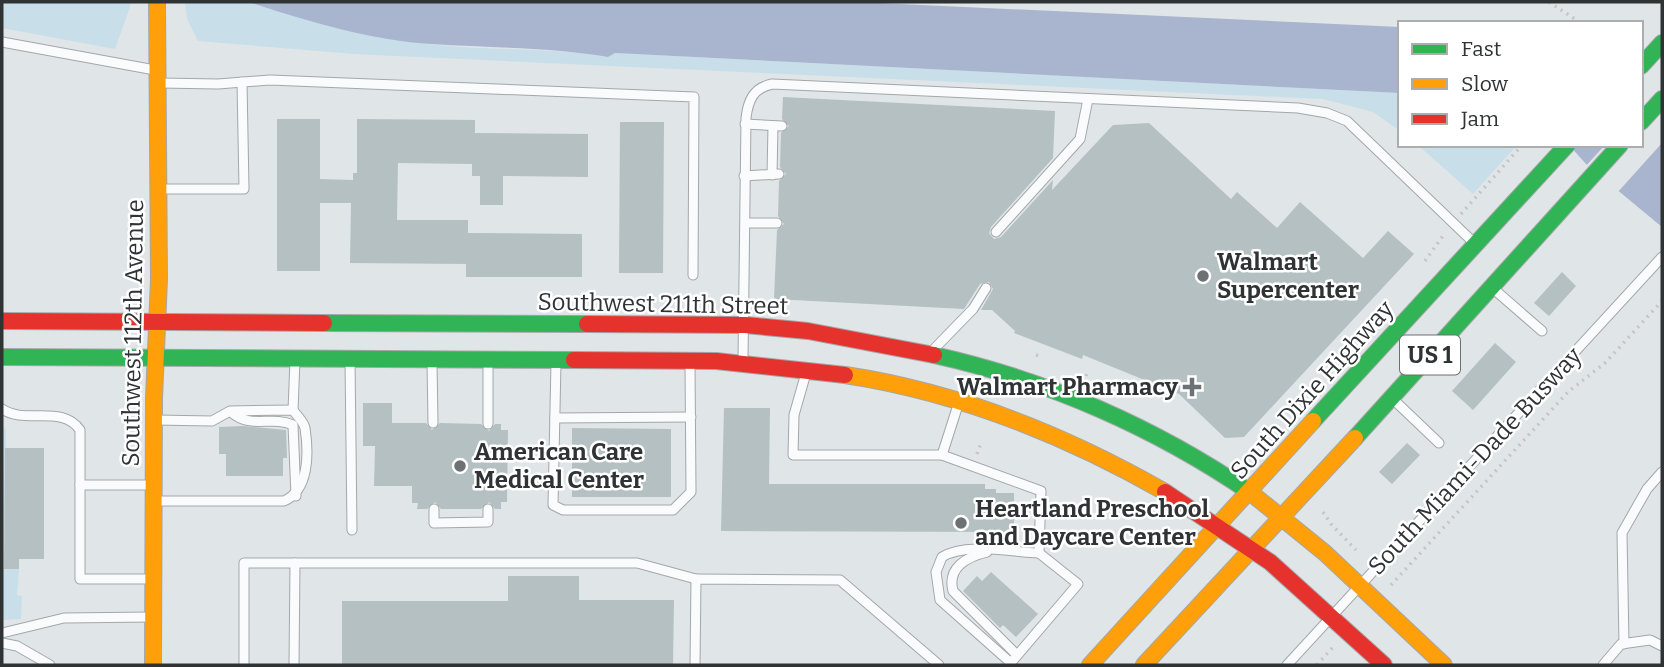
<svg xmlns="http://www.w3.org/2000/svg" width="1664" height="667" font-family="Bitter,serif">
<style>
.green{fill:#c8dee9}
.water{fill:#a9b5cf}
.pier{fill:#e0e5e8}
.building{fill:#b5c0c3}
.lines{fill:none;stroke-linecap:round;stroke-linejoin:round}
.lane-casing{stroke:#a4a7a9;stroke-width:11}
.fast-casing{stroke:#a4a7a9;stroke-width:18}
.slow-casing{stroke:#a4a7a9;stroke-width:18}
.jam-casing{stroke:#a4a7a9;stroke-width:18}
.path{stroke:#c4c5c7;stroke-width:3.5;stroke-dasharray:2 5;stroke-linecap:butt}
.lane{stroke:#fafbfc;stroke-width:9}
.fast{stroke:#30b455;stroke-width:16}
.slow{stroke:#ff9f0a;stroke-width:16}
.jam{stroke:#e5322d;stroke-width:16}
.poi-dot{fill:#6d7173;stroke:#fff;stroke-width:2.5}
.labels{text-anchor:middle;stroke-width:5;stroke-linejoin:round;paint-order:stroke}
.shield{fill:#fff;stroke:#6d7071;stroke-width:2}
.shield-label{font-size:23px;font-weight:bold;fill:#2f3334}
.poi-label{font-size:24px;font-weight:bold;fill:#2f3334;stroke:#fff;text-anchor:start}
.street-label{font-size:24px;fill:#2f3334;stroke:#fff}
</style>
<rect width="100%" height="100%" fill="#e0e5e8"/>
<g class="green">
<path d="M2,2H130V7L115,49L2,28Z"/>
<path d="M185,2C206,2 230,0 250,2C308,13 363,34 422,43C483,52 546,46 608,57L615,53L1400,93V131L1373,112L1323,99L354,54L198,41L187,19Z"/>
<path d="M1418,145H1517L1473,194Z"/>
<path d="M2,425L6,430L4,569H19L17,595L22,596L21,619L2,620Z"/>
</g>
<g class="water">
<path d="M249,2H857L1400,27V93L615,53L608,57C550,47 490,48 432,44C374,41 303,20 249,2Z"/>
<path d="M1662,142V227L1586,164L1569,145H1641Z"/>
</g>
<path class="pier" d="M1641,120L1662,137V143L1617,193L1584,168L1605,145H1641Z"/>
<g class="building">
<path d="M783,97L1055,111L1053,158L991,227L989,233L994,239L1001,237L1053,180L1052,190L1113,125L1149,123L1231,199L1237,192L1277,228L1300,202L1363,258L1388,231L1414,254L1244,437L1225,438L1179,394L1083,355L1082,359L1014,333L1015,331L992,310H981L993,289L989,282L980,284L964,309L774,299L777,230L784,224L778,216L779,181L786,174L780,167L781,133L789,126L782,119Z"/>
<path d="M277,119H320V179L353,180V173H357V119L475,120V133L588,134V177L503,176V205H480V176H472V164L398,163L397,220H468V233L582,234V277H466V264L350,263L351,203H320V271H277Z"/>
<path d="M620,122H664L663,273H619Z"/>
<path d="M1562,272L1576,286L1549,316L1534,303Z"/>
<path d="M1495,343L1516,362L1473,410L1452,391Z"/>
<path d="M363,403H392V423H426L432,430L440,423L481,424L489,431L495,424H501V430H508L507,502H501V509H495L489,502L481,509H441L435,502L427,509H417L418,503H412V486H374L375,446H363Z"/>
<path d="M724,408H770L769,484H985V489H996V493H1014V532L721,531Z"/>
<path d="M243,426L286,430L287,458H283V476H226V454H219V427Z"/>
<path d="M572,428L671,429V497H572Z"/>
<path d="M1407,443L1420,455L1392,484L1379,472Z"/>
<path d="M5,448H44V559H19V569H4Z"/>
<path d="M991,572L1038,614L1016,637L1003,625L1000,628L963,591L977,576L982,581Z"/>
<path d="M508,576H579V600H674L673,665H342V601H508Z"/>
</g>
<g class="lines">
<defs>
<g id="lane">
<path d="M2,42L155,70"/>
<path d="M160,83L218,84L270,80L694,97L693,275"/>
<path d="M745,124L782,126"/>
<path d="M772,175L773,126"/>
<path d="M744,176L779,174"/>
<path d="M160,189H244L242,82"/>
<path d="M746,223H777"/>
<path d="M996,232L1080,139L1088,99"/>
<path d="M1496,291L1542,331"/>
<path d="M933,350L973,309L986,288"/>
<path d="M350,360L352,530"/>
<path d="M743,360L746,118C748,101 753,88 772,84L1298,108L1327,113L1347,121L1471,240"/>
<path d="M432,362L433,423"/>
<path d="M556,362L553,505L563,510H673L691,492L690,365"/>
<path d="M488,364V424"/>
<path d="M806,373L794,415L793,455H942"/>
<path d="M1396,402L1439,443"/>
<path d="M958,405L942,455L1041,491L1039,553L1078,584L1009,665"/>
<path d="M2,409C25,425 62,404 80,430V579H151"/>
<path d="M293,410L295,360"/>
<path d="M231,412C252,430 270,415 293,425L296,496"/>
<path d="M555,418L691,417"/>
<path d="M155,420L212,421L230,411L293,410C297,416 304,422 305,428C309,454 309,490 284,501H155"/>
<path d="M80,485H152"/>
<path d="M434,509V523L488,522V509"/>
<path d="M987,552C966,557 947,568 953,591L1017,655"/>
<path d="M2,633L64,618L152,617"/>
<path d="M2,643L17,646L50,665"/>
<path d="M1624,644L1622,533L1647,489L1662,472"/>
<path d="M1011,663L940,600L936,572L942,557C967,542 1010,552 1039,553"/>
<path d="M244,665V563H637L696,579"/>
<path d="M294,665L295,563"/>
<path d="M695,665L696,579L840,580L939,665"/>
<path d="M1287,665L1662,257"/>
<path d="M1603,665L1621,644L1650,640L1662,646"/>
</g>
<g id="fast">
<path d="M1641,66L1662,43"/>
<path d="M1641,122L1662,99"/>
<path d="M324,323L587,324"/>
<path d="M934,355C1047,380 1156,428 1251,493"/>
<path d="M2,357L574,360"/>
<path d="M1313,421L1567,145"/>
<path d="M1355,438L1620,145"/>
</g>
<g id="slow">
<path d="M845,375C958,392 1067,436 1165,492"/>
<path d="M1251,493L1325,553L1444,665"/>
<path d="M153,665L154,398L159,279L157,2"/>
<path d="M1090,665L1313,421"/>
<path d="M1144,665L1355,438"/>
</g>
<g id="jam">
<path d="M2,321L324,323"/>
<path d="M587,324L745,325L808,331L934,355"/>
<path d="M574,360L716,361L845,375"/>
<path d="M1165,492L1270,562L1384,665"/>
</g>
</defs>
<use href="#lane" class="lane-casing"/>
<use href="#fast" class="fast-casing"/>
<use href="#slow" class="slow-casing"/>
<use href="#jam" class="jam-casing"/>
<g class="path">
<path d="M1549,2L1581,23"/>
<path d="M1461,214L1522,145"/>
<path d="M1425,261L1445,233"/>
<path d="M1036,355L1040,356"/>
<path d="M1086,376L1087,373"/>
<path d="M1126,391L1130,394"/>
<path d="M977,454L981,443"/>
<path d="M1323,512L1331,524L1356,550"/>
<path d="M1391,585L1568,392L1605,363L1662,301"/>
<path d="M1317,665L1333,647"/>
</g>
<use href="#lane" class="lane"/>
<use href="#fast" class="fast"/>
<use href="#slow" class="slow"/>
<use href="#jam" class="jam"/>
</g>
<g class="poi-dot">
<circle cx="1203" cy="276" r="7"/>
<path d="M1188.5 376.5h7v7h7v7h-7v7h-7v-7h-7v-7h7z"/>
<circle cx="460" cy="466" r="7"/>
<circle cx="961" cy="523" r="7"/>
</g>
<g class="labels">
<rect class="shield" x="1400" y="335.5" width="60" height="39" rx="5"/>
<g class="shield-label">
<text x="1430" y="363">US 1</text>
</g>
<g class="poi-label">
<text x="1217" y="270">Walmart<tspan x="1217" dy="28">Supercenter</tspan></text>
<text x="1178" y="395" text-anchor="end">Walmart Pharmacy</text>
<text x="474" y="460">American Care<tspan x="474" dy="28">Medical Center</tspan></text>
<text x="975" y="517">Heartland Preschool<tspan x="975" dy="28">and Daycare Center</tspan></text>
</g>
<g class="street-label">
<text transform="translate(663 304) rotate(1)" y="8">Southwest 211th Street</text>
<text transform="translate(133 333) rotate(-89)" y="8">Southwest 112th Avenue</text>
<text transform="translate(1312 390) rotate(-48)" y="8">South Dixie Highway</text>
<text transform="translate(1475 461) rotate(-47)" y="8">South Miami-Dade Busway</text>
</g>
</g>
<rect width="1664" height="667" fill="none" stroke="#2f3334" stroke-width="7"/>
<rect x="1398" y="21" width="245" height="126" fill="#ffffff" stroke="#acadae" stroke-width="2"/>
<rect x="1412" y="44" width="35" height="10" fill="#30b455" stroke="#acadae" stroke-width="2"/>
<text x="1461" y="56" font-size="21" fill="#2f3334">Fast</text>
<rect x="1412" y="79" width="35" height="10" fill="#ff9f0a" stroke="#acadae" stroke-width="2"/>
<text x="1461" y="91" font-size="21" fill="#2f3334">Slow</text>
<rect x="1412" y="114" width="35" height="10" fill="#e5322d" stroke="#acadae" stroke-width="2"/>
<text x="1461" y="126" font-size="21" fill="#2f3334">Jam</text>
</svg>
